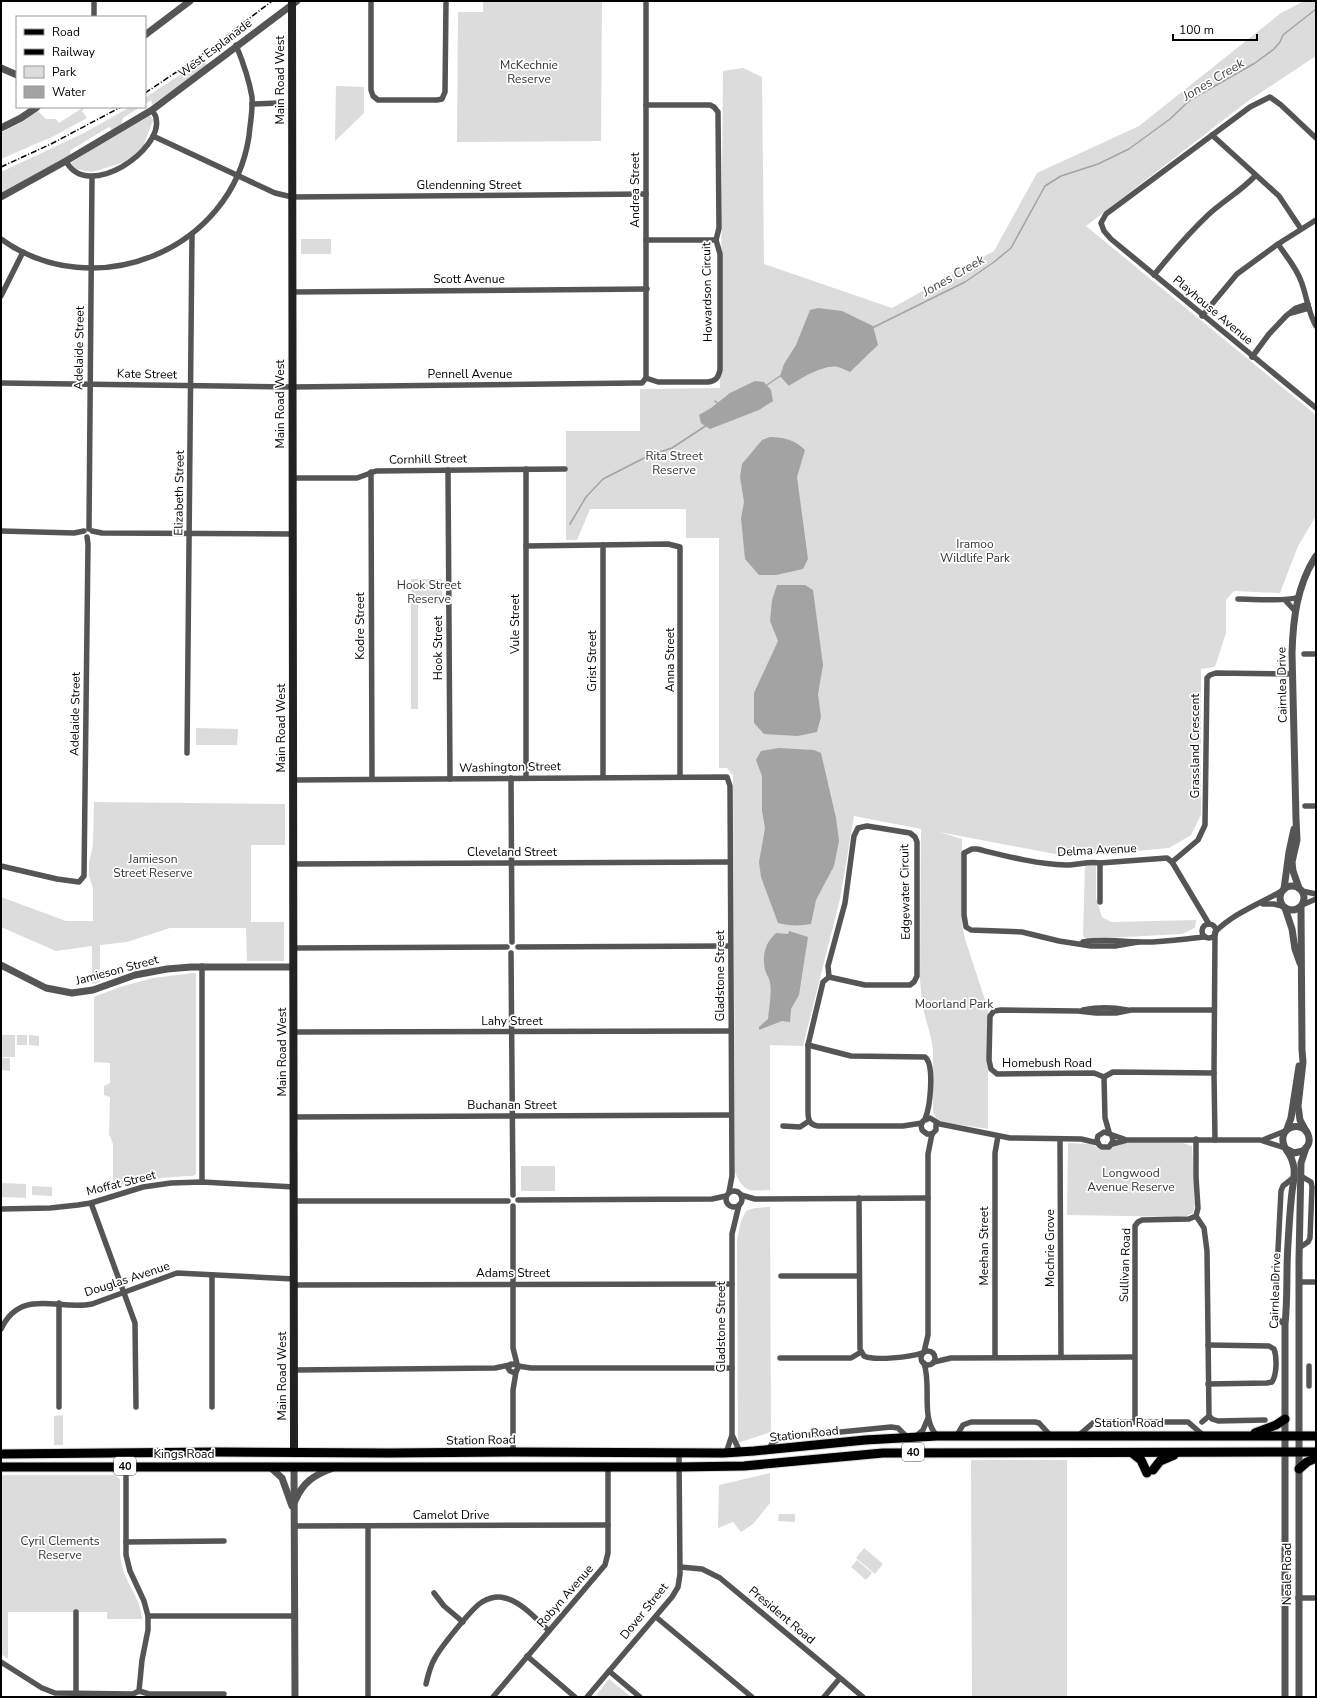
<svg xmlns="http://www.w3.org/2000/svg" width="1317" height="1698" font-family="'Nunito Sans',sans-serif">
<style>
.green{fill:#dcdcdc}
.water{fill:#a3a3a3}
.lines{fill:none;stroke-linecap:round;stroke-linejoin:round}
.stream{stroke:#a3a3a3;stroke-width:1.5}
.primary-casing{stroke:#dbdbdb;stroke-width:11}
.minor{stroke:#555;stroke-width:5.5}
.tertiary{stroke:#555;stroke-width:7}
.secondary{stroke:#222;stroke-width:8}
.primary{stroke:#000;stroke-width:9}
.rail{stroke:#000;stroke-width:1.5;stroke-dasharray:6 2 1 2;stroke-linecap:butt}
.labels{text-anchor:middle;stroke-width:3.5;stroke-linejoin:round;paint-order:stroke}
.shield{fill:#fff;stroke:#4c4c4c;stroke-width:1}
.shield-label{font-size:11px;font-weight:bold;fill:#000}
.street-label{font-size:12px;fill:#000;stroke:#fff}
.park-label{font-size:12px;fill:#333;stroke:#fff}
.water-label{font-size:13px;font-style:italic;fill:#444;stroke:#fff}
</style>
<rect width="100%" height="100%" fill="#fff"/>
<g class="green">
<path d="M483,1H602L601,141L457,142L458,12H483Z"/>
<path d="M1304,1H1316V56L1248,101L1086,226L1316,415V516L1298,546L1280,593L1234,591L1226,600V633L1215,667L1201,669V815L1191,835L1169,848L1071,857L939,832L962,839V924L965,939L988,1009V1129L942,1122L936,1118L933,1112V1049L930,1034L922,1005L920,979L921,829L854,816L840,899L803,1046L770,1045V1190C749,1191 744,1193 735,1172L733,775L727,768H719V538H686V509H590L577,540H566V431H640V389L720,388L723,71L743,68L762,77L764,264L892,308L994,251L1037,173L1139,126L1281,13Z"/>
<path d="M204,59L207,65L152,105L151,100L145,104V98Z"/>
<path d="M336,86L364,87V113L335,141Z"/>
<path d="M81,107H85L82,111L87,118L54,136L1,159V133L24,121L35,110L38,111L46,119H56L59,123L81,109Z"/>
<path d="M130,107H140L123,118L121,126L110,133L111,128L109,127L71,150L69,157L1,194V172L84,133Z"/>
<path d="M147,115L151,116L153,120L143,147L125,162L92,172L75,169L71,163Z"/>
<rect x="301" y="239" width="30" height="15"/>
<path d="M411,579H442V604H418V709H411Z"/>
<path d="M196,728L238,729L237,745H196Z"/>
<path d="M94,802L285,804V845H251V922H284V961H247L246,928H170L127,942L100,945V982L92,984V946L56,951L1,927V897L66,921H93V888L89,876V863L93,845Z"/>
<path d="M1085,864L1096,865V897L1102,917L1111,922L1196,920L1195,928L1182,934L1087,939L1083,936Z"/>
<path d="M194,973L196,974V1174L193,1176C165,1176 139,1181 113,1190V1144L109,1134L110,1097L104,1095V1086L110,1083V1063L94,1062V997L120,987L153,978Z"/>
<rect x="2" y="1035" width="13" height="22"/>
<rect x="17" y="1035" width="10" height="10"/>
<path d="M29,1035L39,1036V1046L29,1045Z"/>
<path d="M2,1058H10V1071L2,1070Z"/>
<path d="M1125,1142L1183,1143L1192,1146L1195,1205L1193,1213L1187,1216L1179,1217L1067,1215L1068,1143L1090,1144L1102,1149Z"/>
<path d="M521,1166H555V1191H522L521,1190Z"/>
<path d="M1,1183L26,1184V1198L1,1197Z"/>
<path d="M32,1186L52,1187V1196L32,1195Z"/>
<path d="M770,1207L771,1432L738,1443L737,1240L741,1221L746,1211L755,1208Z"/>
<path d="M63,1415V1445H54V1416Z"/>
<path d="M971,1460H1067V1697H972Z"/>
<path d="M770,1473V1503L753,1524L741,1532L733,1522L718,1528L719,1485Z"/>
<path d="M1,1475H115L120,1479V1554C121,1561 122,1569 125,1575C131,1590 141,1602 142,1619H107V1612H8V1659L1,1654Z"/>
<path d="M779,1514H795V1522L778,1521Z"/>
<path d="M864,1548L883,1564L875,1574L856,1558Z"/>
<path d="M857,1560L872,1573L866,1580L851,1567Z"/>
<path d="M609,1679L631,1697H595Z"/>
</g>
<g class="water">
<path d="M818,308L842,311L873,326L878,345L850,372C846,370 842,368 838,367C824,364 800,379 789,386L780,376L784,364L796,345L810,310Z"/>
<path d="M755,381L764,382L771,390L773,401L759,410L710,429L701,423L699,415L711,408L730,393Z"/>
<path d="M770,437C784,437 795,440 805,450L797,477L808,559L803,569L776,575H759L745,559L741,518L744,502L740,477L742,464L762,440Z"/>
<path d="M777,585H805L813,590L823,665L818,694L821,717L817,732L798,736L764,734L754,723V693L778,641L770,621L772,600Z"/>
<path d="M779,748L814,750L821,753L836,818L839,841L834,866L816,900L811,924C800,926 789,926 778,923L761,877L759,862L765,828L762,811V776L756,760L761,751Z"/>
<path d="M789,931L808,937L799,995L791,1009L790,1022L782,1021L759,1030V1027L768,1019C769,1007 772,993 770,982C769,977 766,974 765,970C762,955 765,943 776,933L788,934Z"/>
</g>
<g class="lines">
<g class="stream">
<path d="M872,328L965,282L994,262L1011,248L1045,186L1061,176L1098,164L1129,149L1170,119L1190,100L1255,63L1274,49L1280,42L1283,35L1316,9"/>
<path d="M767,385L780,376"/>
<path d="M715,401L717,403"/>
<path d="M570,524L586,497L603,479L650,455L672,448L707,425"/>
</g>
<defs>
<g id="primary">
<path d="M1255,1433L1276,1425L1285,1419"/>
<path d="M1132,1453L1141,1460L1147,1473"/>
<path d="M1,1454L216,1452L389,1453L513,1452L724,1453L754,1451L865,1440L937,1436H1316"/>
<path d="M1,1467H679L744,1466L883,1453L1316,1452"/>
<path d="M1299,1469L1307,1462L1316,1458"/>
<path d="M1153,1470L1160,1461L1174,1455"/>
</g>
</defs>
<use href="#primary" class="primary-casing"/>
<g class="minor">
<path d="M371,1V90L373,96L378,100H437L442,99L445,92L446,1"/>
<path d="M646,1V378"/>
<path d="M94,17V1"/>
<path d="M252,104L279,103"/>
<path d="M646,105H710L714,107L718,112L719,228L716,240L720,254V370C718,378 716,381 708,382H658L646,378"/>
<path d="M1212,135L1279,196L1301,229"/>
<path d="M153,136L275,193L292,197L646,194"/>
<path d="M1316,138L1281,105L1270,97L1250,107L1106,214L1101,223L1104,231L1111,239L1316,408"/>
<path d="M66,161C87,202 164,150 156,118C156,115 153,113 152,110"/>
<path d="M1,239C94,306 232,251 249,136C250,124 253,110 252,97C249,79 243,62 236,45"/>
<path d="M646,240H716"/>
<path d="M1278,244C1286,256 1296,267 1301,281C1307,296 1308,313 1316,326"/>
<path d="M1154,275C1171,254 1188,234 1208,215C1223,201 1241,191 1255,176"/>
<path d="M292,292L647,289"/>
<path d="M1,296L23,252"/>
<path d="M1291,313L1309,308"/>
<path d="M1202,316L1237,274L1278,244L1316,220"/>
<path d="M1252,357L1269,334L1286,316L1296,308L1308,304"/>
<path d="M1,383L292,387L636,383H642L646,378"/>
<path d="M526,469V778"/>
<path d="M448,470L450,779"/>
<path d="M371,472L372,779"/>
<path d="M292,478H357L376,471L565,469"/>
<path d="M89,529L92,177"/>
<path d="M1,531L74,533L84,531"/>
<path d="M92,531L102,533L293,534"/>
<path d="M603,545V777"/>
<path d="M526,546L668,544L680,547V777"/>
<path d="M1238,599C1254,599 1286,602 1299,597"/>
<path d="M1285,600L1295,611"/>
<path d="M1304,654H1316"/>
<path d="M187,753L192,234"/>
<path d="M511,778L512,942"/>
<path d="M293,780L727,777L730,786L732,1176L729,1192"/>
<path d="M1305,806H1316"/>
<path d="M867,826L910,833L915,837L917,842V976L914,982L910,985H865L829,977L828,966L845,903L854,836L858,828Z"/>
<path d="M1172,862L1198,840L1205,825L1207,678L1210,675L1216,673L1292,674"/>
<path d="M1100,863V902"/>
<path d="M293,864L730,862"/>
<path d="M1,866L57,879L79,882L84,876L88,544L87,537"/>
<path d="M1302,891L1316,894"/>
<path d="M1263,904H1274L1282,906"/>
<path d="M1302,905L1316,899"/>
<circle cx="1209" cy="931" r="7"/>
<path d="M1215,932C1234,913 1259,904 1282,891"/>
<path d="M1215,934L1214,1073L1215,1140"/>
<path d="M1083,942C1101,939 1119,941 1138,942C1161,943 1183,939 1205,937"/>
<path d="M1138,942L1115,946H1091L1059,941L1022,932L971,930L966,927L964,915V853L972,849H977C1006,856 1036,864 1066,865C1078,865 1088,861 1100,863L1167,858L1172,862L1209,924"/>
<path d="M518,947L730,946"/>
<path d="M294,948L507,947"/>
<path d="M511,953L513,1195"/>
<path d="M202,966V1182"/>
<path d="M829,977L823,982L808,1045V1111C808,1119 809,1125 818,1126H903L922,1123"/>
<path d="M1083,1010C1098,1007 1112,1007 1127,1010"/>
<path d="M294,1032L731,1031"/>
<path d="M808,1045L851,1056L925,1057C935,1065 930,1108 925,1119"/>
<path d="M1104,1077L1094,1073L997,1074L991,1069L989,1060L990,1016L994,1011L1001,1010L1078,1011L1096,1013H1116L1131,1010H1214"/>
<path d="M294,1117L731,1115"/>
<path d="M936,1122V1130L932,1134H927L922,1130L921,1125L923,1121L930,1118L940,1124L1010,1138L1081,1139L1098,1143"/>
<path d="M783,1126L800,1127L809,1121"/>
<path d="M1109,1132L1105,1118L1104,1077L1113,1072L1214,1073"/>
<path d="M1112,1136L1113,1141L1109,1147H1102C1098,1145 1096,1141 1098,1136L1104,1132L1124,1139"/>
<path d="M1060,1139L1061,1357"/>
<path d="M1263,1140L1285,1131"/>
<path d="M1112,1144L1127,1140H1260L1285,1148"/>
<circle cx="734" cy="1199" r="8"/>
<path d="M741,1195L755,1199L928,1198"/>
<path d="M859,1198L860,1349L864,1356C874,1361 911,1357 922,1353"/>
<path d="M518,1200L712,1199L726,1196"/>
<path d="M294,1201H508"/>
<path d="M91,1203L135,1323L136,1407"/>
<path d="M513,1206V1348L518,1368L515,1373L510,1371L508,1368L511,1364L517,1365"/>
<path d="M1,1209L50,1208L78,1205L91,1203L143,1187L171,1183L202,1182L294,1187"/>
<path d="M1196,1216L1204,1228L1207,1251L1209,1416L1202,1422"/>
<path d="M1299,1248L1308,1242L1310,1238L1312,1187L1311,1182L1301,1176"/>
<path d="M212,1275V1407"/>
<path d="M781,1276H859"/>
<path d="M1299,1282H1316"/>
<path d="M294,1285L732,1284"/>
<path d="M59,1303V1407"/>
<path d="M1285,1324L1278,1320L1275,1310L1281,1191L1283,1186L1293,1178"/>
<path d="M1,1329C21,1287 58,1311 92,1304L177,1273L294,1279"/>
<path d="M1208,1345L1269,1346L1274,1349C1277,1357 1277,1374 1272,1382L1267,1383L1208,1384"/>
<circle cx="928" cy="1358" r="7"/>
<path d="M924,1352L928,1335V1154L932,1134"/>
<path d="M995,1357V1153L998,1136"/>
<path d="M780,1358H851L861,1352"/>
<path d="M934,1362L951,1358L1134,1357"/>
<path d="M924,1363C932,1387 920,1417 937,1436"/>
<path d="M518,1366L531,1368H732"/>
<path d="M1309,1366V1386"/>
<path d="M295,1370L495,1368L510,1365"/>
<path d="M1209,1416L1212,1419L1218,1421L1265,1420"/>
<path d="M1135,1422V1226L1138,1222L1142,1220L1189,1219L1196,1216L1198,1208L1196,1177V1139"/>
<path d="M732,1435L740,1452"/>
<path d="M957,1435L963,1425L971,1422H1035L1039,1423L1050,1435"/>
<path d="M1079,1435L1093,1423L1097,1422H1188L1203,1435"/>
<path d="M915,1437L923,1430L928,1418"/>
<path d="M768,1450L773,1442L780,1438L891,1427L898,1428L907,1437"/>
<path d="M513,1452V1390L516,1372"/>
<path d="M726,1453L732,1435V1234L739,1205"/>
<path d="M126,1466V1555L130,1571L144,1601L148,1616V1630L142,1660L139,1691"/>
<path d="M294,1526L608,1525"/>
<path d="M368,1526V1697"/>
<path d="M126,1542L224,1541"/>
<path d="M680,1567L702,1569L720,1578L863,1697"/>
<path d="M434,1593L444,1606L463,1622"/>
<path d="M1298,1598H1316"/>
<path d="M76,1612V1694"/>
<path d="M148,1616H294"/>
<path d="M656,1617L752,1697"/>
<path d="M527,1656L575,1697"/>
<path d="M1,1662L42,1688L55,1693L133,1694L139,1691L149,1694H224"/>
<path d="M609,1671L640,1697"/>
<path d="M426,1684C428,1675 430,1666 435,1658C441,1647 472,1608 482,1602C489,1598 498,1596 505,1598C522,1602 537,1620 549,1631"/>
<path d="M493,1697L605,1565L608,1553V1467"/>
<path d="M587,1697L672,1597L678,1587L680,1574L679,1453"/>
<path d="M824,1697L840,1678"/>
</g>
<g class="tertiary">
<path d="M145,35L190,1"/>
<path d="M1,68L17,75"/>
<path d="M1,128L21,118L37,107"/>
<path d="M1,197L66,161L152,110L297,1"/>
<circle cx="1292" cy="898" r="12"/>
<path d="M1299,888L1293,871L1292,862L1297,840L1296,819L1292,653C1293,619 1297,585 1316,556"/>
<path d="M1284,889L1289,852L1294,829"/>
<path d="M1301,907L1302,1050L1303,1062L1298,1106L1300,1120L1306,1131"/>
<path d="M1285,908L1292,929L1295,949L1300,963"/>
<path d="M1,965L46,988L72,993L93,990L135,975L167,969L191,967H293"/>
<path d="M1287,1129L1291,1118L1299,1066"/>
<path d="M270,1467L282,1478L292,1506"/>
<path d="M294,1467L295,1697"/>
<path d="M295,1501C303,1482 314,1475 333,1468"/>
<path d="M1285,1697V1324C1288,1297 1286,1271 1288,1244C1289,1227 1290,1209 1292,1192C1293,1184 1295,1176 1294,1168C1293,1162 1291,1156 1287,1151C1271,1127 1306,1117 1309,1138C1310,1144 1307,1147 1303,1151L1294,1153L1286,1149"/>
<path d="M1299,1697V1260L1301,1163L1306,1148"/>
</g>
<path class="secondary" d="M292,1L294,1452"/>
<use href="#primary" class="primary"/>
<g class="rail">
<path d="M145,93L199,57L272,1"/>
<path d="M1,167L51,144L121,107"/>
</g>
</g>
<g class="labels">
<g class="shield">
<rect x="902" y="1443" width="22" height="18" rx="3"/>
<rect x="114" y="1457" width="22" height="18" rx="3"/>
</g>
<g class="shield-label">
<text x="913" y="1456">40</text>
<text x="125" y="1470">40</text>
</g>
<g class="street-label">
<text transform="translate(215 48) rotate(-37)" y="4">West Esplanade</text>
<text transform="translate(280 80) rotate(-90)" y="4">Main Road West</text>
<text x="469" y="189">Glendenning Street</text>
<text transform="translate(635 190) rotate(-90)" y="4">Andrea Street</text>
<text x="469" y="283">Scott Avenue</text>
<text transform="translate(707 292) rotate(-91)" y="4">Howardson Circuit</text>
<text transform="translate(1213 310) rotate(40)" y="4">Playhouse Avenue</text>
<text transform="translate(79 348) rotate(-89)" y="4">Adelaide Street</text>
<text transform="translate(147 374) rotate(1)" y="4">Kate Street</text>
<text x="470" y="378">Pennell Avenue</text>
<text transform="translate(280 404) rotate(-90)" y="4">Main Road West</text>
<text transform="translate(428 459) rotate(-1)" y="4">Cornhill Street</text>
<text transform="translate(179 493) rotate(-89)" y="4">Elizabeth Street</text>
<text transform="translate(515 624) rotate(-90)" y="4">Vule Street</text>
<text transform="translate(360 626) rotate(-90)" y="4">Kodre Street</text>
<text transform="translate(438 648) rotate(-90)" y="4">Hook Street</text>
<text transform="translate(670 660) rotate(-90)" y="4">Anna Street</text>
<text transform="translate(592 661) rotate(-90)" y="4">Grist Street</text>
<text transform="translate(1282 685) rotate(-91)" y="4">Cairnlea Drive</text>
<text transform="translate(75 714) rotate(-89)" y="4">Adelaide Street</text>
<text transform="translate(281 728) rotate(-90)" y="4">Main Road West</text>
<text transform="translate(1195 746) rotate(-90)" y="4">Grassland Crescent</text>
<text transform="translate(510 767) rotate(-1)" y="4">Washington Street</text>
<text transform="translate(1097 850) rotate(-3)" y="4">Delma Avenue</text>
<text x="512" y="856">Cleveland Street</text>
<text transform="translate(905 892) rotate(-91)" y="4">Edgewater Circuit</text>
<text transform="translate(117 970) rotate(-15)" y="4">Jamieson Street</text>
<text transform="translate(720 976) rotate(-90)" y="4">Gladstone Street</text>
<text x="512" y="1025">Lahy Street</text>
<text transform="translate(282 1052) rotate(-90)" y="4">Main Road West</text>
<text x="1047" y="1067">Homebush Road</text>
<text x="512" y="1109">Buchanan Street</text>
<text transform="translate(121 1183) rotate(-14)" y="4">Moffat Street</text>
<text transform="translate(984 1246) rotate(-90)" y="4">Meehan Street</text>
<text transform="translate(1050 1248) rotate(-90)" y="4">Mochrie Grove</text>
<text transform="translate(1125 1265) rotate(-88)" y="4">Sullivan Road</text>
<text x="513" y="1277">Adams Street</text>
<text transform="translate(127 1279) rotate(-18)" y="4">Douglas Avenue</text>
<text transform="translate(1275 1291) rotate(-88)" y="4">Cairnlea Drive</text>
<text transform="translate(721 1327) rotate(-90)" y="4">Gladstone Street</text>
<text transform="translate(282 1376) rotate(-90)" y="4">Main Road West</text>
<text x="1129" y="1427">Station Road</text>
<text transform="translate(804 1434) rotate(-6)" y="4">Station Road</text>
<text transform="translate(481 1440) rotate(-1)" y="4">Station Road</text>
<text x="184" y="1458">Kings Road</text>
<text x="451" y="1519">Camelot Drive</text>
<text transform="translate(1287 1574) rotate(-90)" y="4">Neale Road</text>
<text transform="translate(565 1596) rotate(-49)" y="4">Robyn Avenue</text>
<text transform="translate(644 1611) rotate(-51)" y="4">Dover Street</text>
<text transform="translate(782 1615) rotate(40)" y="4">President Road</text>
</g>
<g class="park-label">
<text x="529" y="69">McKechnie<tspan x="529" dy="14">Reserve</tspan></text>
<text x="674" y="460">Rita Street<tspan x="674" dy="14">Reserve</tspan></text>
<text x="975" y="548">Iramoo<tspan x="975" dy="14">Wildlife Park</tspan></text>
<text x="429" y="589">Hook Street<tspan x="429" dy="14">Reserve</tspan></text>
<text x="153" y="863">Jamieson<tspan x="153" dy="14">Street Reserve</tspan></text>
<text x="954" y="1008">Moorland Park</text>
<text x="1131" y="1177">Longwood<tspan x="1131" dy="14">Avenue Reserve</tspan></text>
<text x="60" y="1545">Cyril Clements<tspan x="60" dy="14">Reserve</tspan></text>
</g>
<g class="water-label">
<text transform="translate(1213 79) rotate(-31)" y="5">Jones Creek</text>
<text transform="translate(953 275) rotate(-30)" y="5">Jones Creek</text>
</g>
</g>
<rect width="1317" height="1698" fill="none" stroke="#000000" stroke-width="4"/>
<rect x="16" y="16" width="130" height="92" fill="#ffffff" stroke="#999999"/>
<rect x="24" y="29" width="20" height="6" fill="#000000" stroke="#999999"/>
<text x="52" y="36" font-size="12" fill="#000000">Road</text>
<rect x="24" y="49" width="20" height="6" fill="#000000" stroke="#999999"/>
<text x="52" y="56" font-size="12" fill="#000000">Railway</text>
<rect x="24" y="66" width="20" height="12" fill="#dcdcdc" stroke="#999999"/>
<text x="52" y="76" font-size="12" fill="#000000">Park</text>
<rect x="24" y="86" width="20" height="12" fill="#a3a3a3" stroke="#999999"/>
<text x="52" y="96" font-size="12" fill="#000000">Water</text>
<path d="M1173 34v6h84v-6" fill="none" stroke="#000000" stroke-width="2"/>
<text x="1179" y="34" font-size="12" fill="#000000" stroke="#ffffff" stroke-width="3" paint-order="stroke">100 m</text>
</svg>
